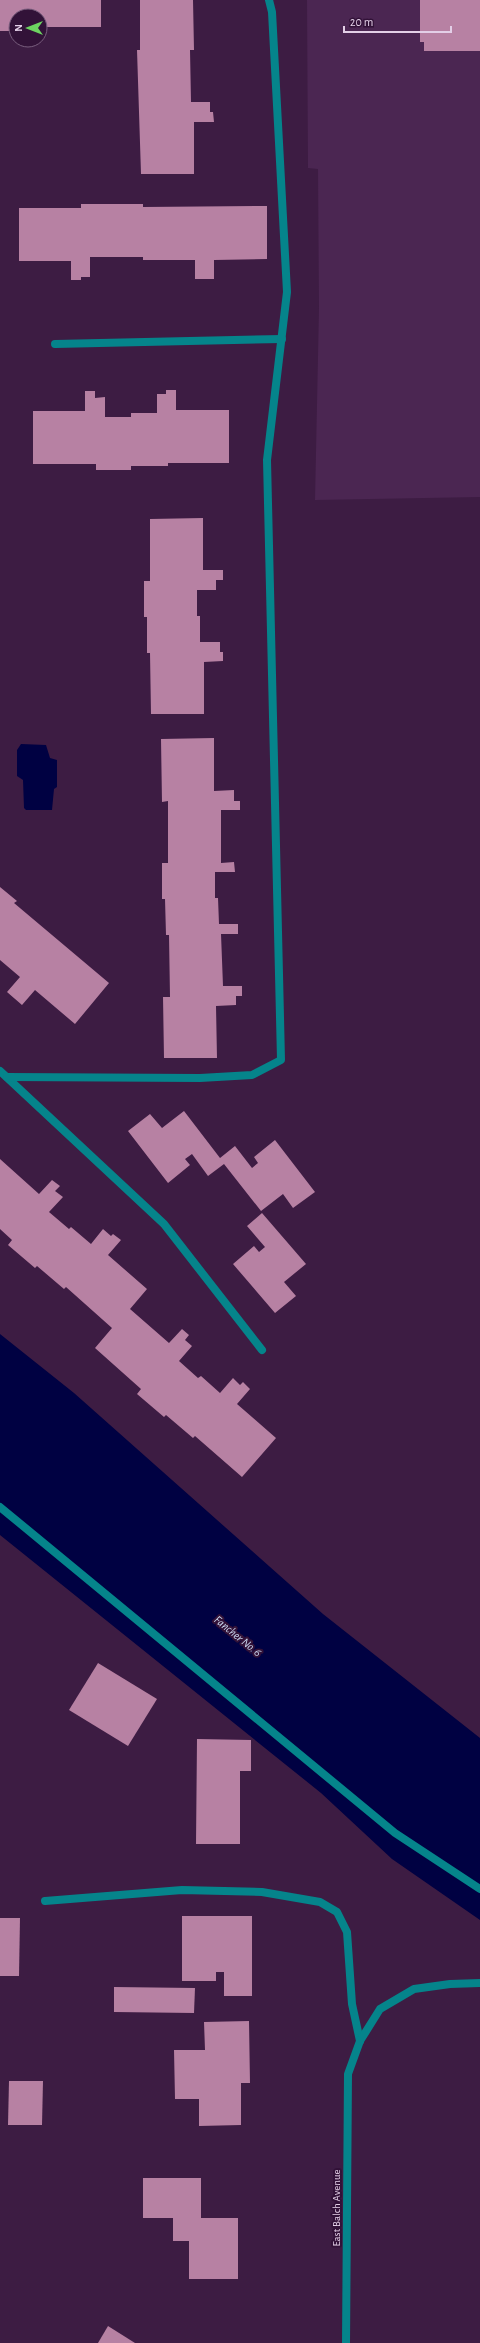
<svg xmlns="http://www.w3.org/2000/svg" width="480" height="2343" font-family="'Alegreya Sans',sans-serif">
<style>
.built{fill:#4b2652}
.water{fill:#000142}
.building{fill:#b781a3}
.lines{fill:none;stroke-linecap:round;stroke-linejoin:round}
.service{stroke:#05848b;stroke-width:8}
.minor{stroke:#05848b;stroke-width:8}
.labels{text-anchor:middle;stroke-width:4;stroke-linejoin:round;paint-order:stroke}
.street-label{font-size:11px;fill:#e3cfe7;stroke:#321238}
.water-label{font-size:12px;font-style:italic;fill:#ccd9f1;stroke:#321238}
</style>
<rect width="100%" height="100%" fill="#3d1c43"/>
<path class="built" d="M307,0H480V497L315,500L319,308L318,169L308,168Z"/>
<g class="water">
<path d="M21,744L46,745L50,758L57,760V787L54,789L52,810H26L24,808L23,780L17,776V750Z"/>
<path d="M0,1334L74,1393L323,1614L480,1738V1920L392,1859L321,1793L0,1535Z"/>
</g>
<g class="building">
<path d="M0,0H101V27H40V16H16V31H0Z"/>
<path d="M140,0H193L194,50H190L191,102H210V112H213L214,122H194V174H141L137,50H140Z"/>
<path d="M420,0H480V51H424V42H420Z"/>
<path d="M81,204H143V207L267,206V259L214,260V279H195V260H143V257H90V277H81V280H71V261H19V208H81Z"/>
<path d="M166,390H176V410H229V463H168V466H131V470H96V464H33V411H85V391H95V398L105,397V417H131V413H157V394H166Z"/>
<path d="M203,518V570H223V580H216V590H197V616H200V642H220V652H223V661L204,662V714H151L150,653H147V617H144V581H150V519Z"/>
<path d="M214,738V791L234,790V801H240V810H221V863L234,862L235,872H215V898H218L219,924H238V934H221L223,986H242V996H236V1005L216,1006L217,1058H164L163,997H170L169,935H166L165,899H162V863H168V801L162,802L161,739Z"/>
<path d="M0,887L17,901L14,903L109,983L75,1024L35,990L22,1005L7,992L20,977L0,960Z"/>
<path d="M184,1111L220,1158L235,1146L252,1168L258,1163L254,1157L275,1140L315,1192L293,1208L283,1194L261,1211L224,1164L208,1176L192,1154L185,1159L190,1165L168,1183L128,1131L150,1114L162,1128Z"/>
<path d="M0,1159L39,1194L52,1180L60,1186L55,1191L63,1197L49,1212L69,1229L71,1227L91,1244L103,1229L111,1236L113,1234L121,1240L108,1255L147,1289L130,1309L169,1343L182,1329L189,1335L185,1340L192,1346L179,1361L198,1378L201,1376L220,1393L233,1378L240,1385L243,1382L250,1389L237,1404L276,1438L242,1477L195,1436L193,1438L166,1415L164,1417L137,1394L141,1389L95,1348L112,1328L66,1287L64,1289L37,1266L35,1268L8,1245L12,1240L0,1229Z"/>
<path d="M262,1213L306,1264L284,1282L296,1296L275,1313L233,1264L254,1246L259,1252L265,1247L247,1226Z"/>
<path d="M98,1663L157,1699L128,1746L69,1710Z"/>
<path d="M197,1739L251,1740V1771H240V1844H196Z"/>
<path d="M182,1916H252V1996H224V1972H216V1981H182Z"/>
<path d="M0,1918H20L19,1976H0Z"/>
<path d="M114,1987L195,1988L194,2013L114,2012Z"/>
<path d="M249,2021L250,2083H241V2125L199,2126V2099H175L174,2050H205L204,2022Z"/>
<path d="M9,2081H43L42,2125H8Z"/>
<path d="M143,2178H201V2218H238V2279H189V2241H173V2218H143Z"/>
<path d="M108,2326L135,2343H98Z"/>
</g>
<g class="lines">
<g class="service">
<path d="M55,344L282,339"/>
<path d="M0,1507L395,1833L480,1889"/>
<path d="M45,1901L182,1890L262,1892L320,1902L337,1912L347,1932L352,2004L360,2041"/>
</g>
<g class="minor">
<path d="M0,1071L164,1224L262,1350"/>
<path d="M7,1077L200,1078L252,1075L281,1060L267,460L287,292L272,12L269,0"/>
<path d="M346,2343L348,2074L360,2041L380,2009L414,1989L450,1984L480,1983"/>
</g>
</g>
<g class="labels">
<g class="street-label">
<text transform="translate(336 2208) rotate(-90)" y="4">East Balch Avenue</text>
</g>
<g class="water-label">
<text transform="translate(238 1636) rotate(39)" y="4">Fancher No. 6</text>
</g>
</g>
<g transform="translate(28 28) rotate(270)"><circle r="19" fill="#321238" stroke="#795e7e"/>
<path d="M0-3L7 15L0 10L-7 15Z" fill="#6dd361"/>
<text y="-6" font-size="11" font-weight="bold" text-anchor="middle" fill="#e3cfe7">N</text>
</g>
<path d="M344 26v6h107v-6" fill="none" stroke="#e3cfe7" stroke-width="2"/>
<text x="350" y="26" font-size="12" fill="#e3cfe7" stroke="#321238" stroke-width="3" paint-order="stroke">20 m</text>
</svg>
